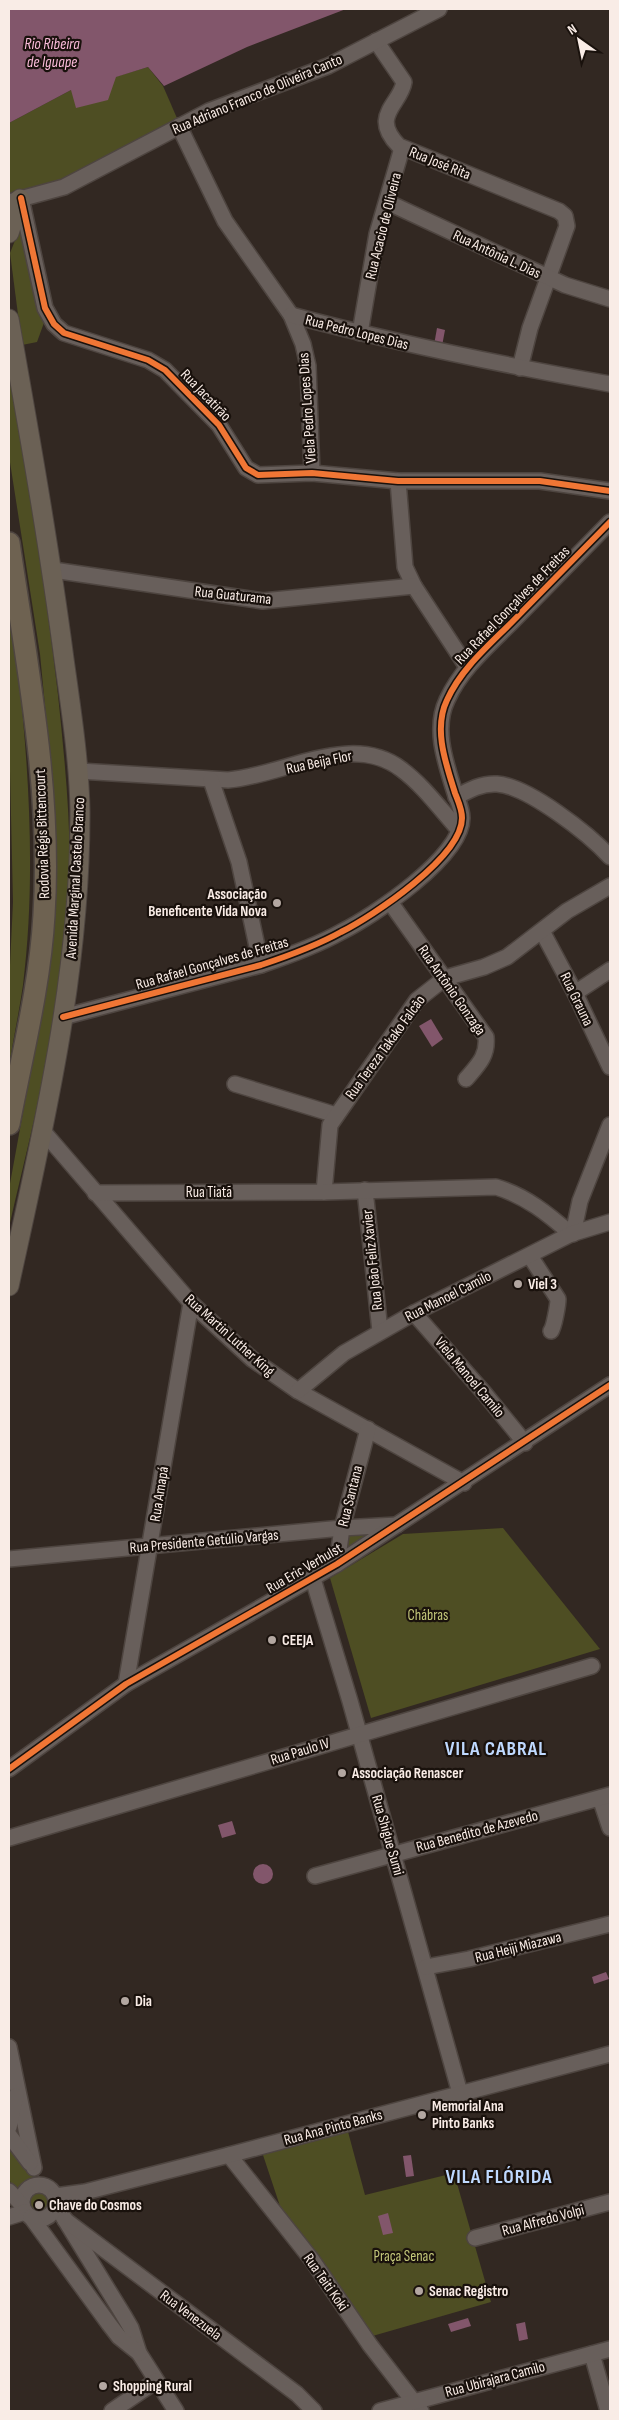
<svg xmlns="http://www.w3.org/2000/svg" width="619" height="2420" font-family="'Sofia Sans Condensed',sans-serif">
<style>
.green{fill:#4e4e23}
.water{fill:#82566b}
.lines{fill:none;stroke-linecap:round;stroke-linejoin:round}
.minor-casing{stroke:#4e4540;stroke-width:18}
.major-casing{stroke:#4e4540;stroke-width:21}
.highway-casing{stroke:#4e4540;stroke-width:24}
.minor{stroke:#685f5b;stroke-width:15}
.major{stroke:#6b6155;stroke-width:19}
.highway{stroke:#6e6251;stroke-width:21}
.cycleway-casing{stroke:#19110c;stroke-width:9}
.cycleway{stroke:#f07635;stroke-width:6}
.poi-dot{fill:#b3a7a1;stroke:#19110c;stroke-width:2}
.labels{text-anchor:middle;stroke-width:4.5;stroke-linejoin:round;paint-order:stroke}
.street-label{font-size:15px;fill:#f9ece6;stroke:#19110c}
.poi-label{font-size:15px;font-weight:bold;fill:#f9ece6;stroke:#19110c;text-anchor:start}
.park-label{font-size:15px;fill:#c4c87a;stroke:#19110c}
.water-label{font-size:16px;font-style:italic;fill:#fabbd9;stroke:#19110c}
.district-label{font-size:20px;font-weight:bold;letter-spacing:1px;fill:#bfd9ff;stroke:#19110c}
</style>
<rect width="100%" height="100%" fill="#322822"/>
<g class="green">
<path d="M148,67L163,86L180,125L64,186L9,201V123L71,90Z"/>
<path d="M22,223L45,320L37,342L22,345L10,253Z"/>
<path d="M9,359C27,471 45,582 58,695C65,763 72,830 69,898C63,1010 34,1119 9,1227V1189L48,976V737L40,654L9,456Z"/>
<path d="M9,592C25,719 39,857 23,985C19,1013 13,1040 9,1067V986L13,902L9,728Z"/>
<path d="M503,1528L600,1649L371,1718L330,1578L403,1534Z"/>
<path d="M386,1530L345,1556L348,1531Z"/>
<path d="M347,2128L365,2195L454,2173L491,2302L369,2337L280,2206L262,2152Z"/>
<path d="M10,2143L42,2185L28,2186L20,2195C5,2185 7,2160 10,2143Z"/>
<circle cx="37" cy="2202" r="11"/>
</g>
<g class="water">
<path d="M9,9H346L247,47L164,86L148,67L116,77L108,100L76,108L71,90L9,123Z"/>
<path d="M437,328L445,330L442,346L434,345Z"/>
<path d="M431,1019L443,1039L432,1047L419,1026Z"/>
<path d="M232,1821L236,1834L222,1838L218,1825Z"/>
<circle cx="263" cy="1874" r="10"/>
<path d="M606,1972L609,1979L594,1984L592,1977Z"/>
<path d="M411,2155L414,2176L406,2177L403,2156Z"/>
<path d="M388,2213L393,2233L383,2235L378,2216Z"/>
<path d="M468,2318L471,2326L451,2332L448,2324Z"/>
<path d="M525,2322L528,2339L519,2341L516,2324Z"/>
</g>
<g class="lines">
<defs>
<g id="minor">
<path d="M376,41L404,82C401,104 369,116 399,146L559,211L565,216L567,226L530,328L520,368"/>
<path d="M179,126L225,221L291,315L303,344L308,366L312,473"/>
<path d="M21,198L45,308L54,324L64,333L148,360L165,370L219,425L246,468L258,475L312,473L398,481H540L610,491"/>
<path d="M9,202L64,187L209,111L328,66L439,9"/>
<path d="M387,202L565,285L610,299"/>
<path d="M291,315C396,343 503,365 610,384"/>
<path d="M360,333L377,234L402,148"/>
<path d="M398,481L405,567L414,586L467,667"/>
<path d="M53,570L263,601L414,586"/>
<path d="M79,771L228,780C283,776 351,731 401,769C423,785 441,810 459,830"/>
<path d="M211,780L239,862L261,965"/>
<path d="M456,797C469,790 482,783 497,784C528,786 589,834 610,857"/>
<path d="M390,902L486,1037C488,1056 478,1065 466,1079"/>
<path d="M542,931L575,993L610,1067"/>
<path d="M575,993L610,970"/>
<path d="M63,1017L261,965C288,956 316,946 341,932C373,916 462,857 462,818C462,809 458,801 455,793C446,764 433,729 447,700C461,669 488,646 512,622C544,589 577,556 610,522"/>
<path d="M235,1084L336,1115"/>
<path d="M42,1130L191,1303L252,1359L298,1391L464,1483"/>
<path d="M365,1190L380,1331"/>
<path d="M324,1192L330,1125L417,1000L445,978L484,967L507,957L567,911L610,886"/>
<path d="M95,1193L324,1192L496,1187C526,1196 548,1214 571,1234"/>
<path d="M573,1234L580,1201L610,1125"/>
<path d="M530,1256L558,1299C558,1305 554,1327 551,1331"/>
<path d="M414,1313L485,1394L525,1443"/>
<path d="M298,1391L344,1353L414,1313L571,1234L610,1222"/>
<path d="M9,1559L342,1528L397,1525"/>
<path d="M337,1564L342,1528L368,1429"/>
<path d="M313,1579L350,1701L460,2093"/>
<path d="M126,1684L191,1303"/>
<path d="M9,1769L126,1684L337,1564L610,1385"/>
<path d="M600,1798L610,1828"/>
<path d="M9,1838L592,1666"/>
<path d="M315,1876L610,1795"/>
<path d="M426,1967L469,1959L610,1924"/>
<path d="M9,2047L34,2168"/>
<path d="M9,2127L16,2096"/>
<path d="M9,2135L30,2163"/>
<path d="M229,2155L312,2260L370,2345L421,2411"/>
<circle cx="39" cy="2202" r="17"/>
<path d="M9,2191L22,2205"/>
<path d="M55,2196L85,2192L229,2155L610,2054"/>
<path d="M56,2205L124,2316L131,2328L139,2353L176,2411"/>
<path d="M9,2217L25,2212"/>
<path d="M31,2217L109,2324L119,2337L139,2353"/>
<path d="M65,2220L297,2394L314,2411"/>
<path d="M475,2238L610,2202"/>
<path d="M592,2354L608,2411"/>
<path d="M112,2411L156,2381"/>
<path d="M380,2411L610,2349"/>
</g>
<g id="major">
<path d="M9,233L20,199"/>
<path d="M9,319C29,432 49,545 64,659C71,709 79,760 80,810C81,972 43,1130 9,1286"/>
</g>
<path id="highway" d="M9,543C27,666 52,791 44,915C40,986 22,1055 9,1124"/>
</defs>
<use href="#minor" class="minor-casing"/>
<use href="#major" class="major-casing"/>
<use href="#highway" class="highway-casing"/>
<use href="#minor" class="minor"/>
<use href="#major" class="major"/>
<use href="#highway" class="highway"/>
<defs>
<g id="cycleway">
<path d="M21,198L45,308L54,324L64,333L148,360L165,370L219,425L246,468L258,475L312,473L398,481H540L610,491"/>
<path d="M63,1017L261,965C288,956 316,946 341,932C373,916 462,857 462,818C462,809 458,801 455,793C446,764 433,729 447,700C461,669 488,646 512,622C544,589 577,556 610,522"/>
<path d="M9,1769L126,1684L337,1564L610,1385"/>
</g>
</defs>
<use href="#cycleway" class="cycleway-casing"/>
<use href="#cycleway" class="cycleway"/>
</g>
<g class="poi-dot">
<circle cx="277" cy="903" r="5"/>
<circle cx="518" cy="1284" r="5"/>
<circle cx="272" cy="1640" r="5"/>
<circle cx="342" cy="1773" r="5"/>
<circle cx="125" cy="2001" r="5"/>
<circle cx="422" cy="2115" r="5"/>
<circle cx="39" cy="2205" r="5"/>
<circle cx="419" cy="2291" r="5"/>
<circle cx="103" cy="2386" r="5"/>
</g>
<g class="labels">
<g class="street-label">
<text transform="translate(257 94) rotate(-23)" y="5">Rua Adriano Franco de Oliveira Canto</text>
<text transform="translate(440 163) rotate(22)" y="5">Rua José Rita</text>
<text transform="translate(383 226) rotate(-76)" y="5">Rua Acacio de Oliveira</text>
<text transform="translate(497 254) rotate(25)" y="5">Rua Antônia L. Dias</text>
<text transform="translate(357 332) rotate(14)" y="5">Rua Pedro Lopes Dias</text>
<text transform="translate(206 395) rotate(46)" y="5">Rua Jacatirão</text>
<text transform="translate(307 408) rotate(-94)" y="5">Viela Pedro Lopes Dias</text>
<text transform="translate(233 595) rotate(6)" y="5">Rua Guaturama</text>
<text transform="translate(512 605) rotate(-46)" y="5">Rua Rafael Gonçalves de Freitas</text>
<text transform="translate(319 762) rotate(-12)" y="5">Rua Beija Flor</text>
<text transform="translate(42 834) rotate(-92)" y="5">Rodovia Régis Bittencourt</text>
<text transform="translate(75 878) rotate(-87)" y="5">Avenida Marginal Castelo Branco</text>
<text transform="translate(212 963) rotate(-16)" y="5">Rua Rafael Gonçalves de Freitas</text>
<text transform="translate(452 990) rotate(55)" y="5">Rua Antônio Gonzaga</text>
<text transform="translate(577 999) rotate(64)" y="5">Rua Grauna</text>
<text transform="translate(385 1047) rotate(-54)" y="5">Rua Tereza Takako Falcão</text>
<text x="209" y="1197">Rua Tiatã</text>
<text transform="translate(372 1260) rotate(-96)" y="5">Rua João Feliz Xavier</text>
<text transform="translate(448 1296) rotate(-27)" y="5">Rua Manoel Camilo</text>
<text transform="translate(230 1335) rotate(42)" y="5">Rua Martin Luther King</text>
<text transform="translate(470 1377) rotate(50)" y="5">Viela Manoel Camilo</text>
<text transform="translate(159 1494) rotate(-81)" y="5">Rua Amapá</text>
<text transform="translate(350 1496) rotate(-76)" y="5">Rua Santana</text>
<text transform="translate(204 1541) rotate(-5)" y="5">Rua Presidente Getúlio Vargas</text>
<text transform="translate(304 1568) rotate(-30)" y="5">Rua Eric Verhulst</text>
<text transform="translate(300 1751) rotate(-17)" y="5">Rua Paulo IV</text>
<text transform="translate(477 1831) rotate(-15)" y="5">Rua Benedito de Azevedo</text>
<text transform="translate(388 1835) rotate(74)" y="5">Rua Shigue Sumi</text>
<text transform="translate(518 1947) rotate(-14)" y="5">Rua Heiji Miazawa</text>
<text transform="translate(333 2127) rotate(-15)" y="5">Rua Ana Pinto Banks</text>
<text transform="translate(543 2220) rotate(-15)" y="5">Rua Alfredo Volpi</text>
<text transform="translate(326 2282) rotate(55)" y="5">Rua Teiti Koki</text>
<text transform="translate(191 2315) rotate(37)" y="5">Rua Venezuela</text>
<text transform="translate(495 2379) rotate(-15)" y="5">Rua Ubirajara Camilo</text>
</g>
<g class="poi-label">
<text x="267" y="899" text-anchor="end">Associação<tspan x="267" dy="17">Beneficente Vida Nova</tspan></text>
<text x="528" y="1289">Viel 3</text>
<text x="282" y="1645">CEEJA</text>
<text x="352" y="1778">Associação Renascer</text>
<text x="135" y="2006">Dia</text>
<text x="432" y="2111">Memorial Ana<tspan x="432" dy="17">Pinto Banks</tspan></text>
<text x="49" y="2210">Chave do Cosmos</text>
<text x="429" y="2296">Senac Registro</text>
<text x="113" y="2391">Shopping Rural</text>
</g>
<g class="park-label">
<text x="428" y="1620">Chábras</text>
<text x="404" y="2261">Praça Senac</text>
</g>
<g class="water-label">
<text x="52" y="49">Rio Ribeira<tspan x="52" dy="18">de Iguape</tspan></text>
</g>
<g class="district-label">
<text x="496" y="1755">VILA CABRAL</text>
<text x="499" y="2183">VILA FLÓRIDA</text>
</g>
</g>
<rect width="619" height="2420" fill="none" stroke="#f9ece6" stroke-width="20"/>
<g transform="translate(579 40) rotate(327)" stroke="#19110c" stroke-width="4" paint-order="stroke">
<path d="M0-4L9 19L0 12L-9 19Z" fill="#f9ece6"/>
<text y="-8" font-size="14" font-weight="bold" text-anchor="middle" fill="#f9ece6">N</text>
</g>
</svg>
